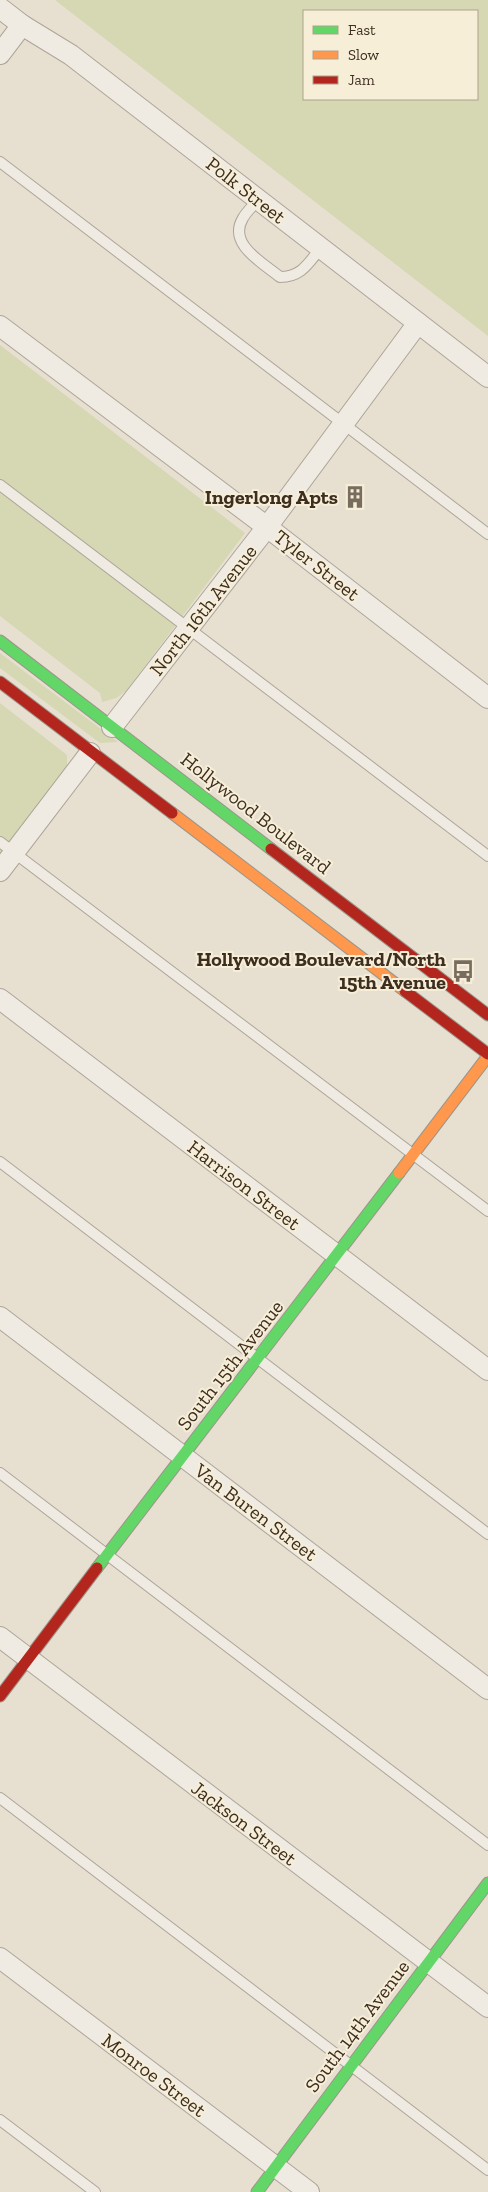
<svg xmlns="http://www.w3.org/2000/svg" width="488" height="2192" font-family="'Zilla Slab',serif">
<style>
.green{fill:#d6d7b3;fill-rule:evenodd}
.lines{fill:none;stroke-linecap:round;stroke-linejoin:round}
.lane-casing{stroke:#ada599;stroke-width:12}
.street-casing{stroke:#ada599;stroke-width:22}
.fast-casing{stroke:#9c958a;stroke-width:13}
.slow-casing{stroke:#9c958a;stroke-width:13}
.jam-casing{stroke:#9c958a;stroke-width:13}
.lane{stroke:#efebe3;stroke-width:10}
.street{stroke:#efebe3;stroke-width:20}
.fast{stroke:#63d668;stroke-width:11}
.slow{stroke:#ff974d;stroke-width:11}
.jam{stroke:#b3261e;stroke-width:11}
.labels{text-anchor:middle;stroke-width:4;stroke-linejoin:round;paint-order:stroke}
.street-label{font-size:20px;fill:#3d2e20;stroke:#f7eed8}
.poi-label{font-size:20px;font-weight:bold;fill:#3d2e20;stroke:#f7eed8;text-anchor:end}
</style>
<rect width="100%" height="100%" fill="#e7e0d1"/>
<g class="green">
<path d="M55,0H488V336ZM304,11H477V99H304Z"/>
<path d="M0,345L245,533L126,691L116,698L102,702L100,693L0,616Z"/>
<path d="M0,653L118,742L100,743L0,668Z"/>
<path d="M0,703L67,755V769L0,856Z"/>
</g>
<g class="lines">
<defs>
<g id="lane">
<path d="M0,162L488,534"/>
<path d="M258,200C253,206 247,211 243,218C227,244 263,263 280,277C302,277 308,263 321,248"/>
<path d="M0,485L488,856"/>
<path d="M0,842L488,1211"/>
<path d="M0,1162L488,1534"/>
<path d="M0,1473L488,1845"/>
<path d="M0,1798L488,2170"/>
<path d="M0,2120L95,2192"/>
</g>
<g id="street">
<path d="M0,8L22,25L71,55L488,377"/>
<path d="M0,54L22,25"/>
<path d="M0,326L267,527L488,698"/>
<path d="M112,727L267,527L418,323"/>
<path d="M0,871L90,753"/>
<path d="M0,999L488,1370"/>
<path d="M0,1317L488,1689"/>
<path d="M0,1637L488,2007"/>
<path d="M0,1958L309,2192"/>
</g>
<g id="fast">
<path d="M0,641L271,849"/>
<path d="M97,1568L399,1173"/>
<path d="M257,2192L488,1883"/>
</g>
<g id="slow">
<path d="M172,813L405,991"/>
<path d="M399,1173L488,1056"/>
</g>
<g id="jam">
<path d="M0,682L172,813"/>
<path d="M271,849L488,1015"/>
<path d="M405,991L488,1054"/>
<path d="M0,1696L97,1568"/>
</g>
</defs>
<use href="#lane" class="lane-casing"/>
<use href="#street" class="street-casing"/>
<use href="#fast" class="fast-casing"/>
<use href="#slow" class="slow-casing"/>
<use href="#jam" class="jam-casing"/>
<use href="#lane" class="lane"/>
<use href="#street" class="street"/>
<use href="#fast" class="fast"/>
<use href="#slow" class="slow"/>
<use href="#jam" class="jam"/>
</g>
<defs>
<symbol id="building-bare" viewBox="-9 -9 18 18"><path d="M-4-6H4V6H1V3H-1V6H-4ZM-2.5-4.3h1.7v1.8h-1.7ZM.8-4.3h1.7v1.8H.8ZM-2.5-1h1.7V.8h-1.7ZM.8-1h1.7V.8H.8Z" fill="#786c5e" stroke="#f7eed8" stroke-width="2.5" paint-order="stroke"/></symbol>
<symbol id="bus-bare" viewBox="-9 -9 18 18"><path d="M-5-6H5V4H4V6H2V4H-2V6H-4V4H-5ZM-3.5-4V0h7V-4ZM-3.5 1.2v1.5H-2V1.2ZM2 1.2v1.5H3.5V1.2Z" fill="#786c5e" stroke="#f7eed8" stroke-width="2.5" paint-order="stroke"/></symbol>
</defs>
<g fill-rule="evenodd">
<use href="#building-bare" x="339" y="481" width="32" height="32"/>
<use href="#bus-bare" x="447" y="955" width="32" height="32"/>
</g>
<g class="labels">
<g class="street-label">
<text transform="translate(246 190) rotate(38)" y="7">Polk Street</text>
<text transform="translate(317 565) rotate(38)" y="7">Tyler Street</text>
<text transform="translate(203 610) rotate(-52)" y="7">North 16th Avenue</text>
<text transform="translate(256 813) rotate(38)" y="7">Hollywood Boulevard</text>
<text transform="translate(244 1185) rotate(37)" y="7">Harrison Street</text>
<text transform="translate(230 1365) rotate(-52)" y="7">South 15th Avenue</text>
<text transform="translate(256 1512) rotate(37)" y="7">Van Buren Street</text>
<text transform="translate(244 1823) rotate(37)" y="7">Jackson Street</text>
<text transform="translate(357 2026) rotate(-53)" y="7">South 14th Avenue</text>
<text transform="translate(154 2075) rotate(37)" y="7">Monroe Street</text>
</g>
<g class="poi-label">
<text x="338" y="504">Ingerlong Apts</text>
<text x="446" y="966">Hollywood Boulevard/North<tspan x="446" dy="23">15th Avenue</tspan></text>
</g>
</g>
<rect x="303" y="10" width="175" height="90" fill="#f7eed8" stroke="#ada18e"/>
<rect x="313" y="26" width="25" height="8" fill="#63d668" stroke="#ada18e"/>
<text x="348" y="35" font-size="15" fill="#3d2e20">Fast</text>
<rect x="313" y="51" width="25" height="8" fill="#ff974d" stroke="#ada18e"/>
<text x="348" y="60" font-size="15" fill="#3d2e20">Slow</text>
<rect x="313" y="76" width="25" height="8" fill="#b3261e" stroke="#ada18e"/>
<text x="348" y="85" font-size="15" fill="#3d2e20">Jam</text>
</svg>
